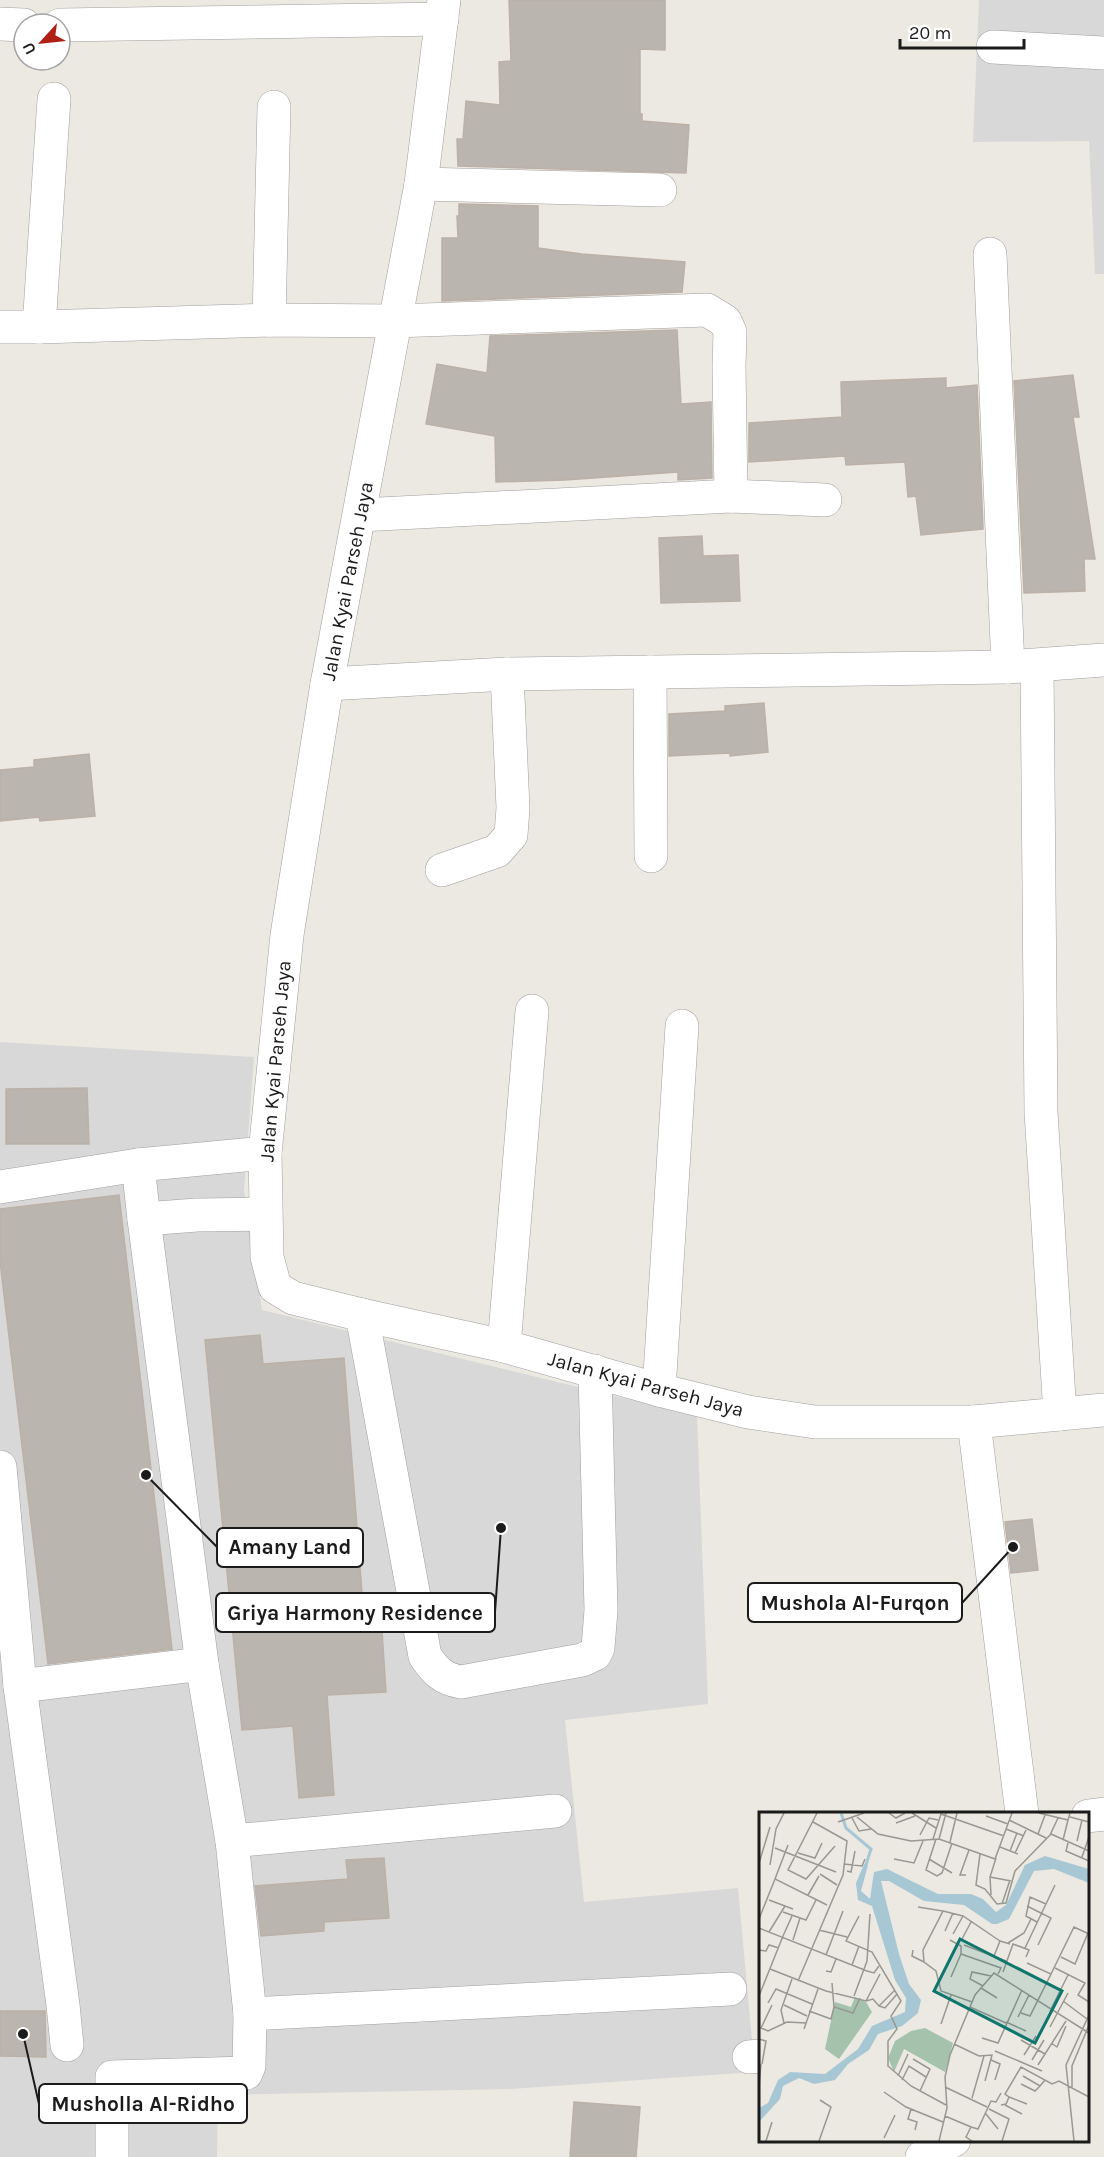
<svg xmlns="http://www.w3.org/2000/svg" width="1104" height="2157" font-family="Karla,sans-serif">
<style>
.residential{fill:#d9d8d8}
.building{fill:#bbb5af;stroke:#bbb1a6;stroke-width:1.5}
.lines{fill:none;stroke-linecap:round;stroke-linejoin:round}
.minor-casing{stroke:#9f9f9f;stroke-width:34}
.minor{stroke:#fff;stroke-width:33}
.labels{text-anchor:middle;stroke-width:4.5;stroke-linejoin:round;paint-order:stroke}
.street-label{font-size:20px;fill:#1b1b1b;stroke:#fff}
.inset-river{fill:none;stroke:#a7c7d5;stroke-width:3}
.inset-road{fill:none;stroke:#989792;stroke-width:1.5}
.view{fill:#0f766e;fill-opacity:0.15;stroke:#0f766e;stroke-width:3}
.inset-edge{fill:none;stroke:#1b1b1b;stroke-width:3}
.leader{fill:none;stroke:#1b1b1b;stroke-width:2}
.callout-dot{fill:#1b1b1b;stroke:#fff;stroke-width:2}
.callout{fill:#fff;stroke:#1b1b1b;stroke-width:2}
.callout-label{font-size:21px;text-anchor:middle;font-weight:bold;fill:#1b1b1b}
</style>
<rect width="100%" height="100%" fill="#ece9e2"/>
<g class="residential">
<path d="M979,0H1104V274H1095L1089,141L973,142Z"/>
<path d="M0,1042L254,1057L244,1191L262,1310L697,1416L708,1704L565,1720L584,1902L738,1888L755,2072L511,2089L218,2095L217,2157H0Z"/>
</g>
<g class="building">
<path d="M509,0H665V50L640,49V114H642V121L689,125L686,173L458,166L457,139H463L466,101L500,105L499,62L511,61Z"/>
<path d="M459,204L538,206V248L582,254L685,262L682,292L442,301V238H458L457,216H459Z"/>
<path d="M677,330L681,404L711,402L712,478L678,480V472L565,480L496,482L495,436L426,424L437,364L487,373L490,336Z"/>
<path d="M1073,375L1079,417H1073L1095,559H1084L1085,591L1024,593L1014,381Z"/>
<path d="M946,378V388L977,385L983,529L921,535L916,496L908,497L905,462L846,465L845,456L749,462V423L842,417L841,382Z"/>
<path d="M702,536L703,556L738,555L740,601L661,603L659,538Z"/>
<path d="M764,703L768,752L730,756V753L669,756V714L725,711V706Z"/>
<path d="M89,754L95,816L40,821L39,817L0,821V770L34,767V760Z"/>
<path d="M87,1088L89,1144H6V1089Z"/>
<path d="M119,1195L172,1649L48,1664L0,1261V1209Z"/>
<path d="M260,1335L263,1364L344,1358L365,1632L382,1631L386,1692L327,1695L334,1795L299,1798L293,1726L242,1730L205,1340Z"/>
<path d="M1032,1519L1038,1570L1011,1573L1005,1522Z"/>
<path d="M384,1858L389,1918L324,1922V1931L261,1936L255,1886L348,1879L346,1860Z"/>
<path d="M0,2011H45L46,2057L0,2056Z"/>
<path d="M574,2102L640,2107L636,2157H570Z"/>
</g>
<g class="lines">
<defs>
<g id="minor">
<path d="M444,0L421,184L327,684L287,935L265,1153L267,1257L275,1287L293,1298L362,1315L504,1346L659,1390L748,1412L815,1422H974L1104,1410"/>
<path d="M0,24L24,25"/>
<path d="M60,25L442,19"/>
<path d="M993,47L1104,53"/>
<path d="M421,184L660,190"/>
<path d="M990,254L1008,667"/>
<path d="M269,320L274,107"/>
<path d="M0,327H39L269,320L394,321L707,310L725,321L730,332L729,366L731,496"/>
<path d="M39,327L54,99"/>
<path d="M360,515L731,496L825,500"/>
<path d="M1037,666L1041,1112L1060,1414"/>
<path d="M650,672L651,856"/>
<path d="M327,684L507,674L1008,667L1104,660"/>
<path d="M442,870L497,851L511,835L513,808L507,674"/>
<path d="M138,1165L144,1219"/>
<path d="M0,1187L138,1165L265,1153"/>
<path d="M265,1214L197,1215L144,1219L202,1664L232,1841L250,2014L730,1989"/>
<path d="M362,1315L425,1656C435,1671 443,1679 461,1682L582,1660L595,1654L598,1648L601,1610L595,1371"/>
<path d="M504,1346L532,1011"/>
<path d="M659,1390L682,1026"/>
<path d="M974,1422L1022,1814"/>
<path d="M0,1467L20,1686L63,2005L67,2045"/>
<path d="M20,1686L202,1664"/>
<path d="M1088,1816L1104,1814"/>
<path d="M232,1841L555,1811"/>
<path d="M749,2057L760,2056"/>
<path d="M112,2157V2077L246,2073L249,2066L250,2014"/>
<path d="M922,2157L954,2140"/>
</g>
</defs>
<use href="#minor" class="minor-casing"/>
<use href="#minor" class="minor"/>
</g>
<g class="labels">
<g class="street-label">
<text transform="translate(347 581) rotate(-79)" y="7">Jalan Kyai Parseh Jaya</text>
<text transform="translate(275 1061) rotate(-85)" y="7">Jalan Kyai Parseh Jaya</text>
<text transform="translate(646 1384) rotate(15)" y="7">Jalan Kyai Parseh Jaya</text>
</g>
</g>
<g transform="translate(759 1812)">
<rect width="330" height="330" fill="#ece9e2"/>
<path d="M96,185L107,190L113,200L80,247L66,237L76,190L92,195ZM166,216L194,231L186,260L145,237L135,260L129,246L136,229L152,219Z" fill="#a5c2ac"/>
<path d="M286,44L330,57V71L295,57L275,59L250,107L238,112H233L205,93L165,89L130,69H122L140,142L150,172L162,188L159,201L143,214L119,222L110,238L89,252L76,268L55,272L40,266L24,274L21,287L0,310V296L9,291L19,268L31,260L66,262L99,237L113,214L146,200L147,186L136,168L113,94L99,88L97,71L105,52L109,53L102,79L111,87L115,60L128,57L179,82H212L224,87L237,100L247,93L266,53Z" fill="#a7c7d5"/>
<path class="inset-river" d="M82,1L87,16L112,37L106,56"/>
<path class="inset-road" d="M58,1L29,58L47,67L76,34M130,1L137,6L146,1M153,1L177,16M280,1L309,8L311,1M227,4L249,12M98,5L119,22L152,29L180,27L236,47L253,1M311,5L330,10M93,6L100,19L112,17M250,8L287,26M79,10L105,1M137,11L156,4M247,17L265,24M279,22L286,3M292,22L330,39M161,23L170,6L179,8M174,27L182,2L245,24M177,27L167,58L178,64L183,61L193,31M180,27L187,1M304,28L309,8M318,29L323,8M191,30L198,1M309,31L307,39L330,49M29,33L16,67L68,93M241,35L259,42M16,36L77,60M251,39L258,21M39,41L56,46L63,31M256,41L268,16M221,42L217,73L226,77L238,92L247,91L256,59L291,23L299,6M323,45L330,25M135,47L155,51L164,29M170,47L193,61M0,51L11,15M85,52L103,54L106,47M11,53L17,17L25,1M88,59L92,60L96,39M61,62L78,73M207,63H201L210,38M231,65L252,69M49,83L60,64M232,83L231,65L237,46M10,88L34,97M243,92L251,68M268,94L292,106L279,133M159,95L184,99L164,138L165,150L177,159L182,179L213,190M184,99L204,104L241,129M24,100L47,108L57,88M100,104L87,129L113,140L142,189L132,204L138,217L129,229V254L152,274L187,293M0,107L16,67M278,110L267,104L271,85L287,92M0,116L108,159L115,161L120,154M60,118L88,125M186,119L194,101M10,120L26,94M194,122L204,104M24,124L33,104M203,127L212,110M34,128L41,106M191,128L202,134V142M249,131L265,121L272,107M205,133L247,149M266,136L296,73M0,138L7,139L10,133L20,136M154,138L153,144L165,150M67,143L84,99M235,144L241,129L251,132M302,145L316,152L329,121M93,153L100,134M296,156L326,171L319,183L330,190M11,157L67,179L107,189L121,162M67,159L72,160L77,147M244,160L254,132L270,138L267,145M292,162L315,115L330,122M192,165L202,142L242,156L239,162M39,169L84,63L88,29L54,10M73,171L75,195L94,201L101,186M224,174L211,167L213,160L232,164M222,176L238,186M0,184L24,124M95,184L108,149L111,102M107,189L114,187L120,194L135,179M304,189L328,207M9,191L17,177L53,192M13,193L2,216L9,219L28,210L47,211M25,193L48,204M120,194L126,196L138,182M211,195L247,211M50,199L72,207L75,195M291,199L309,163M262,201L271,204L292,162L268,151M259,205L270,183M247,210L267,219M25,211L22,198L33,167M182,212L192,183M291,215L309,181M45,217L59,177M223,226L239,231L263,178M0,227L7,229L3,252M262,228L286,242M292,231L298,235L307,214M195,232L220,244L233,243L226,269M236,239L283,259M265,243L277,224M154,247L171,257L161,279M232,248L241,252L236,268M273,248L285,228M279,253L307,209M139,264L149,242M264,264L281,274L286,268M143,268L150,254L167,265M262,272L276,279L281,274M0,274L2,252M186,275L228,295M313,275V254L330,213M125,280L147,295L184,310M250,285L268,292M213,286L225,244M242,293L247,292L250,285L246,282L262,255L293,272L300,269L330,285M246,293L263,302M152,297L149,307L158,310L156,318M230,297L250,307L243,329M227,302L239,317M186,304L212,315L207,325L213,329M212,315L219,317L232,289L237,290L242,281M125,326L136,303M7,329L13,310M60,329L72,295L61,288M180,329L188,296L186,265L191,243L216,183L235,161L330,221M315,329L307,253L330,203"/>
<path class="view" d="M201,127L303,179L276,231L175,179Z"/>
<rect width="330" height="330" class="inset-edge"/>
</g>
<path class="leader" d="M146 1475L217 1547M1013 1547L962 1603M501 1528L495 1612M23 2034L39 2104"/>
<g class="callout-dot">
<circle cx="146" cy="1475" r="6"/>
<circle cx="1013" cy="1547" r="6"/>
<circle cx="501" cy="1528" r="6"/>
<circle cx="23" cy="2034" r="6"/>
</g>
<g class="callout">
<rect x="217" y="1528" width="146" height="39" rx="6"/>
<rect x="748" y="1583" width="214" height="39" rx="6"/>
<rect x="216" y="1593" width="279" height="39" rx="6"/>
<rect x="39" y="2084" width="208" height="39" rx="6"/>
</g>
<g class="callout-label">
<text x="290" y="1554">Amany Land</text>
<text x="855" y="1610">Mushola Al-Furqon</text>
<text x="355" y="1620">Griya Harmony Residence</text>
<text x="143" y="2111">Musholla Al-Ridho</text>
</g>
<g transform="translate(42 42) rotate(243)"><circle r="28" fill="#ffffff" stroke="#a4a4a4" stroke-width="1.5"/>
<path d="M0-4.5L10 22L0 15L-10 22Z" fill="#b02016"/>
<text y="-9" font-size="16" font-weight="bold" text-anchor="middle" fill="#1b1b1b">U</text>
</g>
<path d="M900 39v9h124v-9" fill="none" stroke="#1b1b1b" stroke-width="3"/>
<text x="909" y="39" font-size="18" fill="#1b1b1b" stroke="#ffffff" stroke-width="4.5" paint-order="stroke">20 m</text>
</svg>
